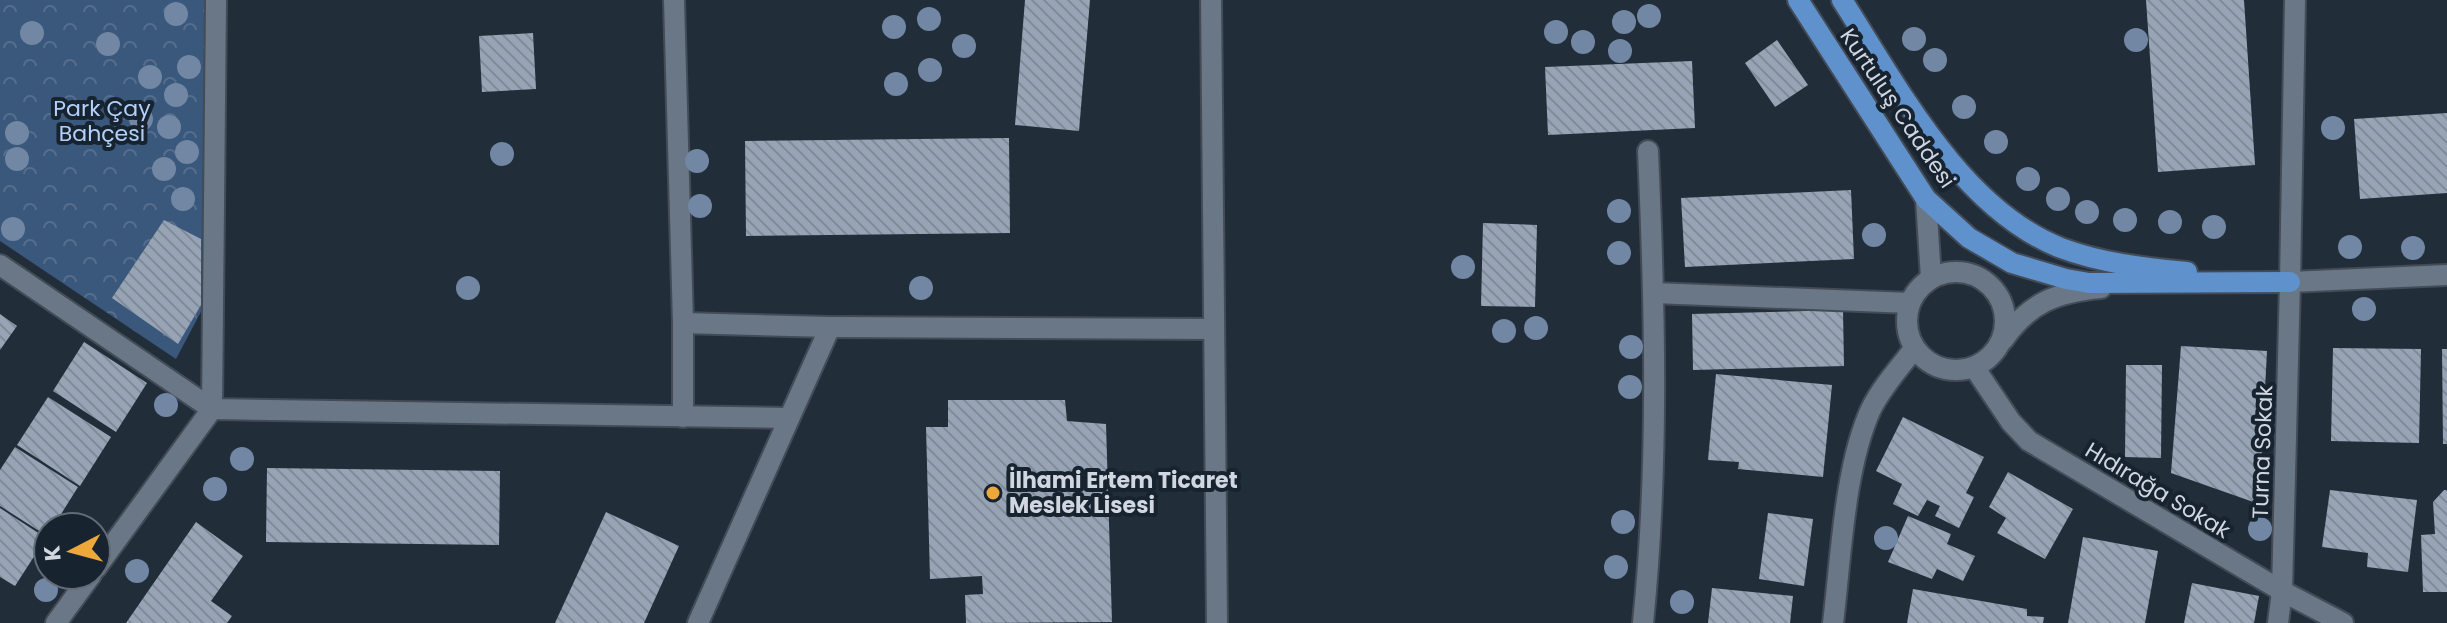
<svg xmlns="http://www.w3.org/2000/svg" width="2447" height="623" font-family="Poppins,sans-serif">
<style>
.park{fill:url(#park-crowns)}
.building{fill:url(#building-back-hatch)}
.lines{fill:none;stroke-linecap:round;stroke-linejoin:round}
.street-casing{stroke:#424b56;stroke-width:24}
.primary-casing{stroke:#424b56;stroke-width:24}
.street{stroke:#6a7786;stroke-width:20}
.primary{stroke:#5f91cd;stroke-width:20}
.tree{fill:#7187a4}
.poi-dot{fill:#eda83b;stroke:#182330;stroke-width:3}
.labels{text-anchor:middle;stroke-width:8;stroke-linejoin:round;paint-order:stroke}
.park-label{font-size:22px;fill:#b1d1fa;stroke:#182330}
.street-label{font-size:22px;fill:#d1d7e0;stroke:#182330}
.poi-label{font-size:22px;font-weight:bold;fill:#d1d7e0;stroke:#182330;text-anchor:start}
</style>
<defs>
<pattern id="park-crowns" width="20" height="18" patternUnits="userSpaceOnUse" patternTransform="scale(2)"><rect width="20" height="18" fill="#3a577c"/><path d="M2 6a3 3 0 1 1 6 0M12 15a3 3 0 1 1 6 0" fill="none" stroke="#556e8e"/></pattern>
<pattern id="building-back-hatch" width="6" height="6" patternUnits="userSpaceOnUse" patternTransform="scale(2)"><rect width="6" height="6" fill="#97a4b5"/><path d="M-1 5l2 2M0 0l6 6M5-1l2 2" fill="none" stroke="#818b98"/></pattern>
</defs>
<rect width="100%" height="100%" fill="#222d3a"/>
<path class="park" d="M0,0H204V306L176,359L0,241Z"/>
<g class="building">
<path d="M1025,0H1090L1079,131L1015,125Z"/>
<path d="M2146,0H2244L2255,165L2158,172Z"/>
<path d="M533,33L536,89L482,92L479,36Z"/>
<path d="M1777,40L1808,85L1775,107L1745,63Z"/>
<path d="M1692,61L1695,128L1548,135L1545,67Z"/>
<path d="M2447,113V193L2360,199L2354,119Z"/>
<path d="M1009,138L1010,233L746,236L745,141Z"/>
<path d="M1851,190L1854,259L1685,267L1681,198Z"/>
<path d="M164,220L201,239V305L178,344L112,298Z"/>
<path d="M1483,223L1537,225L1535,307L1481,306Z"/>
<path d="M1843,310L1844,366L1693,370L1692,314Z"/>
<path d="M0,314L17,326L0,350Z"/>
<path d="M84,342L147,383L116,432L53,391Z"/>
<path d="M2181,346L2267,351L2259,504L2171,473Z"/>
<path d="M2333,348L2421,349L2419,443L2331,441Z"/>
<path d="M2442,349H2447V444H2443Z"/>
<path d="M2126,365H2162L2161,458L2125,457Z"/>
<path d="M1716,374L1832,385L1823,477L1738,469L1739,462L1708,460Z"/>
<path d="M48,397L111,437L80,486L17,445Z"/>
<path d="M948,400H1065L1067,421L1106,424L1112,622L966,623L965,595L983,594L982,576L930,579L926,427H948Z"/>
<path d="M1903,417L1984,457L1966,493L1974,497L1959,528L1935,516L1940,506L1927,500L1918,516L1893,504L1902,484L1876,471Z"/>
<path d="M15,447L78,487L53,527H48L47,536L0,506V470Z"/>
<path d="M267,468L500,471L499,545L266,542Z"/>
<path d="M2008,472L2073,509L2045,559L1997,533L2006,518L1989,507Z"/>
<path d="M2330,490L2417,500L2408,572L2367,567L2368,553L2322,547Z"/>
<path d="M2444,490H2447V592H2423L2421,535L2435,534L2433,502Z"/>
<path d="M0,508L46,538L15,586L0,577Z"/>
<path d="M606,512L679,546L644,623H555Z"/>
<path d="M1768,513L1813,519L1804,586L1759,579Z"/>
<path d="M1908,516L1951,534L1947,544L1975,556L1963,581L1937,569L1932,579L1888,562Z"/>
<path d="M196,522L243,556L211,601L232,616L227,623H126Z"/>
<path d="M2083,537L2158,551L2145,623H2068Z"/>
<path d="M2192,583L2259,596L2254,623H2184Z"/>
<path d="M1712,588L1793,596L1790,623H1708Z"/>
<path d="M1913,589L2027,609V616L2044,617L2043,623H1907Z"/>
</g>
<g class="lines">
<defs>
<g id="street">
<path d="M674,0L683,323V417"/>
<path d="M1211,0L1217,623"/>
<path d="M1926,199L1931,278"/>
<path d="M0,265L212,409L789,418"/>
<circle cx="1956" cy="321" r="49"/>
<path d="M2290,282L2447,275"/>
<path d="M1654,293L1910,303"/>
<path d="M683,323L830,327L1214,329"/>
<path d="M2003,340C2029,303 2056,292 2101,288"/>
<path d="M1974,367L2011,422L2029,441L2282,591L2343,623"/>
<path d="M96,568L212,409L216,0"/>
<path d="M56,623L91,575"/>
<path d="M698,623L830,327"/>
<path d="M1643,623C1659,466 1655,309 1648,151"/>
<path d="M1833,623C1841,559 1844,468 1871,409C1882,387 1899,368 1914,349"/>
<path d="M2278,623L2282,591L2290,282L2295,0"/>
</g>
<g id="primary">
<path d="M1798,0L1926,199L1969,238L2012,263L2066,279L2089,283L2290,282"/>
<path d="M1842,0C1898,87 1961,209 2061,248C2101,263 2144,268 2187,272"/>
</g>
</defs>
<use href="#street" class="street-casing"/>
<use href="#primary" class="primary-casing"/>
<use href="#street" class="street"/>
<use href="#primary" class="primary"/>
</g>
<g class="tree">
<circle cx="176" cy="14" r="12"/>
<circle cx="1649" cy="16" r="12"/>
<circle cx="929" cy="19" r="12"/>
<circle cx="1624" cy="22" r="12"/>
<circle cx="894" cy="27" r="12"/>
<circle cx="1556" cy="32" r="12"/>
<circle cx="32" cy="33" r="12"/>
<circle cx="1914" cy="39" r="12"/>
<circle cx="2136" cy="40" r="12"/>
<circle cx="1583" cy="42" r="12"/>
<circle cx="108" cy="44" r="12"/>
<circle cx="964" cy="46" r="12"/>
<circle cx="1620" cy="51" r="12"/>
<circle cx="1935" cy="60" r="12"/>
<circle cx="189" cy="67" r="12"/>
<circle cx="930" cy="70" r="12"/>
<circle cx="150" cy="77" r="12"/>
<circle cx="896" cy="84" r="12"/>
<circle cx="176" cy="95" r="12"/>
<circle cx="1964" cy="107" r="12"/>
<circle cx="141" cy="119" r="12"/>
<circle cx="169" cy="127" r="12"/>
<circle cx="2333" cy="128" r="12"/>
<circle cx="17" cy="133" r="12"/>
<circle cx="1996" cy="142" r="12"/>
<circle cx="187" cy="152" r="12"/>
<circle cx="502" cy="154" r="12"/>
<circle cx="17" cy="159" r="12"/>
<circle cx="697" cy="161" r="12"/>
<circle cx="164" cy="169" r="12"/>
<circle cx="2028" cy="179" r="12"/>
<circle cx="183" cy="199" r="12"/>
<circle cx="2058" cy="199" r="12"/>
<circle cx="700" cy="206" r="12"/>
<circle cx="1619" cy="211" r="12"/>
<circle cx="2087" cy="212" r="12"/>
<circle cx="2125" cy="220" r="12"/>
<circle cx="2170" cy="222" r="12"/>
<circle cx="2214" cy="227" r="12"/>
<circle cx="13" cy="229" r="12"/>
<circle cx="1874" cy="235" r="12"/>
<circle cx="2350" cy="247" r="12"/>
<circle cx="2413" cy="248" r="12"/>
<circle cx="1619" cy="253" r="12"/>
<circle cx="1463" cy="267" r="12"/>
<circle cx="468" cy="288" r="12"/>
<circle cx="921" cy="288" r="12"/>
<circle cx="2364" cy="309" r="12"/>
<circle cx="1536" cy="328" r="12"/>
<circle cx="1504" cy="331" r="12"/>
<circle cx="1631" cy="347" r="12"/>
<circle cx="1630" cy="387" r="12"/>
<circle cx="166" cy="405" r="12"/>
<circle cx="242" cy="459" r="12"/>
<circle cx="215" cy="489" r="12"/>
<circle cx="1623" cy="522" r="12"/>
<circle cx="2260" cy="529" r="12"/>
<circle cx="1886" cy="538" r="12"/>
<circle cx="1616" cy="567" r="12"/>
<circle cx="137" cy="571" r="12"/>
<circle cx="46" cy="590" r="12"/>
<circle cx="1682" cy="602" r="12"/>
</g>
<circle class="poi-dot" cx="993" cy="493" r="8"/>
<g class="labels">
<g class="park-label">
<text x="102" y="116">Park Çay<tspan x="102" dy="25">Bahçesi</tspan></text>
</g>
<g class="street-label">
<text transform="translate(1898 108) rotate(56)" y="8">Kurtuluş Caddesi</text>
<text transform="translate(2262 452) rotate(-88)" y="8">Turna Sokak</text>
<text transform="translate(2158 490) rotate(31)" y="8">Hıdırağa Sokak</text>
</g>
<g class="poi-label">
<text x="1009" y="488">İlhami Ertem Ticaret<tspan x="1009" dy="25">Meslek Lisesi</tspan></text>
</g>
</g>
<g transform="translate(72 551) rotate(264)"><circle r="38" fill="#182330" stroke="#626b76" stroke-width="2"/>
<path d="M0-6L14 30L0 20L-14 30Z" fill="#eda83b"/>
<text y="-12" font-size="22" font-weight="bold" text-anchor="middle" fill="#d1d7e0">K</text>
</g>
</svg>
